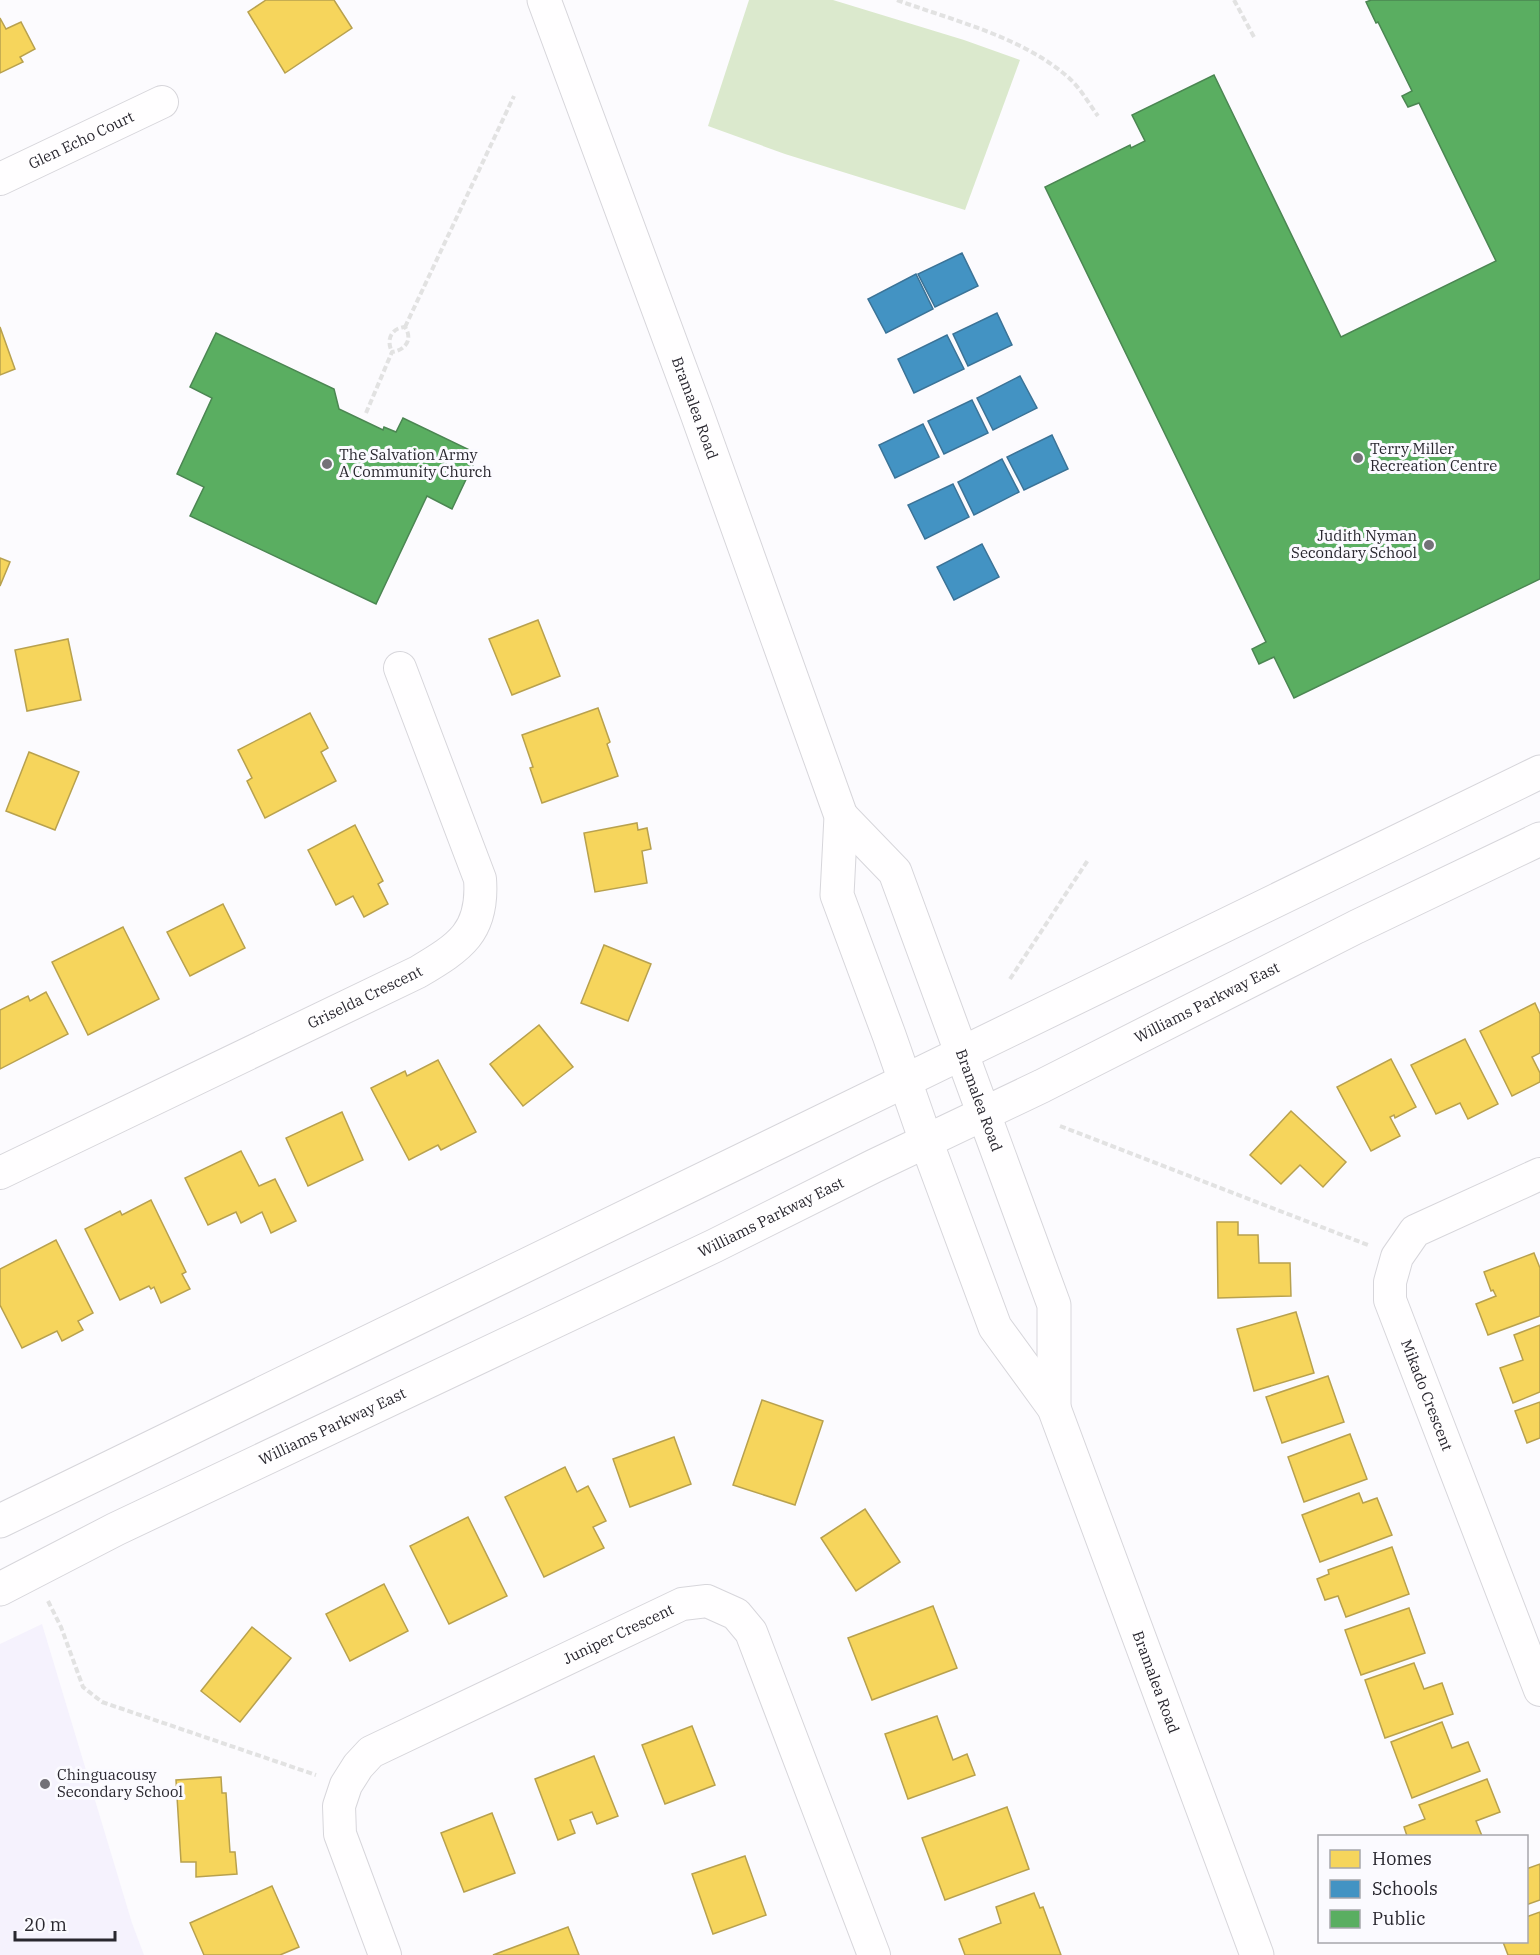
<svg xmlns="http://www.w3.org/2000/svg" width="1540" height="1955" font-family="'IBM Plex Serif',serif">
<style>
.built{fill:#f5f2fd}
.green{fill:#dbe9cd}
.homes{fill:#f6d55c;stroke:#b8a14e;stroke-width:1.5}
.schools{fill:#4393c3;stroke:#3b7397;stroke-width:1.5}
.public{fill:#5aae61;stroke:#4b8652;stroke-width:1.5}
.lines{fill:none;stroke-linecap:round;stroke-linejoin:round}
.minor-casing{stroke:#d7d6db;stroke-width:34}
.secondary-casing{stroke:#d7d6db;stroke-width:35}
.path{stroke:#e2e2e2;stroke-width:4;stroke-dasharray:6 3;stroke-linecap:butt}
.minor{stroke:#fffeff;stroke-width:32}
.secondary{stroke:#fffeff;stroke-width:33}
.poi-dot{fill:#737177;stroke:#fbfaff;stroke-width:2}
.labels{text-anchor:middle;stroke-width:6;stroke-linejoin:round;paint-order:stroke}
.street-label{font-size:15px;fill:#29272f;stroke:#fbfaff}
.poi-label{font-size:15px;fill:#29272f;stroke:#fbfaff;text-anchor:start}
</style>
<rect width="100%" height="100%" fill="#fcfbfe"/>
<path class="built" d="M42,1624L132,1923L144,1955H0V1644Z"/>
<path class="green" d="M749,0H833L964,40L1020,60L965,210L785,154L708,126Z"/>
<g class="homes">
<path d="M266,0H334L352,28L285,73L248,12Z"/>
<path d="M0,18L6,29L21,22L35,49L20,57L23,62L0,73Z"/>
<path d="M0,327L15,369L0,375Z"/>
<path d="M0,558L10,562L0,586Z"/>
<path d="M538,620L560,676L512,695L489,639Z"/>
<path d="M68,639L81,700L27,711L15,650Z"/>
<path d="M598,708L610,742L607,744L618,776L542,803L530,768L533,767L522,735Z"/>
<path d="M310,713L328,748L321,752L336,781L265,818L247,781L252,778L238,750Z"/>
<path d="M29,752L79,772L55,830L6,811Z"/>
<path d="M637,823L638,830L647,828L651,849L642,851L647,883L595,892L584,833Z"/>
<path d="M355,825L383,881L378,884L388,904L364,917L353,896L336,905L308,850Z"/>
<path d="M223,904L245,948L190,976L167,932Z"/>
<path d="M123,927L159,999L88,1035L52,962Z"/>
<path d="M604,945L651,964L628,1021L581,1003Z"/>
<path d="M46,992L68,1034L0,1069V1010L28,996L30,1001Z"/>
<path d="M1535,1003L1540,1014V1053L1532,1057L1540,1073V1082L1512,1096L1480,1031Z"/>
<path d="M539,1025L573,1067L523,1106L490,1064Z"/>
<path d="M1465,1039L1498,1104L1468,1119L1460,1103L1436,1114L1411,1065Z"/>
<path d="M1391,1059L1416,1107L1395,1118L1394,1115L1390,1117L1400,1136L1371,1151L1337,1087Z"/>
<path d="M438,1060L476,1132L441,1150L438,1145L409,1160L371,1088L405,1071L407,1076Z"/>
<path d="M1291,1111L1346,1162L1323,1187L1300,1165L1281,1184L1250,1155Z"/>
<path d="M342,1112L363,1160L308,1186L286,1138Z"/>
<path d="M241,1151L259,1186L275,1179L296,1221L271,1233L262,1212L241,1223L236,1212L208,1225L185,1178Z"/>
<path d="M151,1200L186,1272L182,1274L190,1289L161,1303L154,1287L151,1289L149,1286L120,1300L85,1229L120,1211L122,1215Z"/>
<path d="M1217,1222H1238V1235H1258L1259,1263H1290L1291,1296L1218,1298Z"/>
<path d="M56,1240L93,1313L78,1321L83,1330L62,1341L57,1331L22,1348L0,1305V1269Z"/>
<path d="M1534,1253L1540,1268V1316L1488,1335L1476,1304L1496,1296L1493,1290L1491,1291L1484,1272Z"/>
<path d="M1296,1312L1314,1373L1254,1391L1237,1329Z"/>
<path d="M1540,1325V1392L1513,1403L1500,1368L1523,1360L1514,1335Z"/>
<path d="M1328,1376L1344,1422L1282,1443L1266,1397Z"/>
<path d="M762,1400L823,1421L795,1505L733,1485Z"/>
<path d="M1540,1402V1438L1527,1443L1515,1411Z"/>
<path d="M1350,1434L1367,1479L1304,1502L1288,1457Z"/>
<path d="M674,1437L691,1484L630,1507L613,1459Z"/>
<path d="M565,1467L577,1492L588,1486L606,1521L593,1527L604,1548L544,1577L505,1497Z"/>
<path d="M1359,1493L1363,1503L1377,1498L1392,1535L1320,1562L1302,1515Z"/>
<path d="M865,1509L900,1562L856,1591L821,1538Z"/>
<path d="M468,1517L507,1596L449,1624L410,1546Z"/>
<path d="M1392,1547L1409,1594L1346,1617L1338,1596L1325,1600L1317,1579L1329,1574L1328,1570Z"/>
<path d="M384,1584L408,1631L350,1661L326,1614Z"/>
<path d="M933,1606L957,1668L872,1700L848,1638Z"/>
<path d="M1409,1608L1425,1653L1361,1675L1345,1630Z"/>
<path d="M252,1627L291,1658L240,1722L201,1691Z"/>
<path d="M1414,1663L1424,1689L1442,1683L1453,1714L1385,1738L1365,1680Z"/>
<path d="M937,1716L953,1760L967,1754L975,1775L908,1799L885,1734Z"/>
<path d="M1442,1722L1452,1748L1468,1742L1480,1771L1412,1798L1391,1742Z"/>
<path d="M692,1726L715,1785L665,1804L642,1745Z"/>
<path d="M594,1756L618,1816L597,1824L592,1812L570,1820L575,1833L558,1840L535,1779Z"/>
<path d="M221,1777L222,1793H226L230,1852H235L237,1874L196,1877V1862H181L176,1780Z"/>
<path d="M1487,1779L1500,1812L1476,1821L1482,1836H1407L1404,1827L1425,1819L1419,1805Z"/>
<path d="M1007,1807L1029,1869L945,1900L922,1838Z"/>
<path d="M492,1813L515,1873L464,1892L441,1833Z"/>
<path d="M745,1856L766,1915L713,1934L692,1874Z"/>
<path d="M1540,1864V1900L1526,1905V1869Z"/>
<path d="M272,1886L299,1947L280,1955H204L190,1923Z"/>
<path d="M1034,1893L1040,1908L1043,1907L1061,1955H965L959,1939L1001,1923L996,1907Z"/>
<path d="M1540,1912V1955H1508L1503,1942H1526V1917Z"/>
<path d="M568,1927L579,1955H493Z"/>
</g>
<g class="schools">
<path d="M962,253L978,286L935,307L918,274Z"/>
<path d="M916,274L933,309L886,333L868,299Z"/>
<path d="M997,313L1012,345L968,366L953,334Z"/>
<path d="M947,335L964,369L914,393L898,359Z"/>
<path d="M1020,376L1037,408L993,430L977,398Z"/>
<path d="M972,400L988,433L944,454L928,421Z"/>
<path d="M923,424L939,457L895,478L879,445Z"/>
<path d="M1052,435L1068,469L1024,490L1007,457Z"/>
<path d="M1002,459L1019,492L974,515L958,482Z"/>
<path d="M953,484L969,517L925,539L908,505Z"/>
<path d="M982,544L999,577L954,600L937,567Z"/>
</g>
<g class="public">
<path d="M1371,0H1540V579L1294,698L1274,657L1259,664L1252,649L1266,642L1045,187L1130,145L1131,148L1145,141L1132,115L1214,75L1341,337L1496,261L1419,103L1408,107L1402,96L1412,91L1378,22L1376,23L1366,2Z"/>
<path d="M216,333L334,389L339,409L383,430L384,427L396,432L403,418L478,454L452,509L427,496L376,604L190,516L204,487L177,474L212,398L190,387Z"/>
</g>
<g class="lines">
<defs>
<g id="minor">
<path id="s1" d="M0,179L162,102"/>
<path id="s2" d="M0,1173L418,972C460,947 484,932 480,879L400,668"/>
<path id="s3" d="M1540,1174L1415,1231L1397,1257L1390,1282V1300L1540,1690"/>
<path id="s4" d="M385,1955L340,1834L339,1806L346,1785L358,1766L371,1752L682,1604L707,1601L736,1614L751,1632L874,1955"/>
</g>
<g id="secondary">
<path id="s5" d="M544,0L696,411L841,816L837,895L889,1035L926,1141L995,1327L1054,1408L1257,1955"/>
<path id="s6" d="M841,816L895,872L1054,1305V1408"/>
<path d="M0,1521C513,1271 1027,1022 1540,772"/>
<path id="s7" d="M0,1589L116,1529L714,1246L874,1166L1042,1086L1356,927L1540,839"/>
</g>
</defs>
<use href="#minor" class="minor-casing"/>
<use href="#secondary" class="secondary-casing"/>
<g class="path">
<path d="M897,0C954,21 1024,37 1070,79C1081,89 1089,104 1098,116"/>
<path d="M1234,0L1254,37"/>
<path d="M405,327L514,96"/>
<path d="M366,413L392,352C406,350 413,339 405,327C391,328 386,340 392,352"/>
<path d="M1010,979L1088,860"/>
<path d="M1060,1126L1368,1245"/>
<path d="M48,1601L61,1627L83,1687L102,1702L316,1775"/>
</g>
<use href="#minor" class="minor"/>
<use href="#secondary" class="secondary"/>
</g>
<g class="poi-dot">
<circle cx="1358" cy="458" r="6"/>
<circle cx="327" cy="464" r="6"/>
<circle cx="1429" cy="545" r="6"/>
<circle cx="45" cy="1784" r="6"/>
</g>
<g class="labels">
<g class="street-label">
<text dy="5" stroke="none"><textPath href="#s1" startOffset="90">Glen Echo Court</textPath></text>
<text dy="5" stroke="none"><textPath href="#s5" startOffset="435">Bramalea Road</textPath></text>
<text dy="5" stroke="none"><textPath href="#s2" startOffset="405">Griselda Crescent</textPath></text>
<text dy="5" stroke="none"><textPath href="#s7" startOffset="1342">Williams Parkway East</textPath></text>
<text dy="5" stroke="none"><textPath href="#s6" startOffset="321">Bramalea Road</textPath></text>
<text dy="5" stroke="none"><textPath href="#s7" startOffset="856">Williams Parkway East</textPath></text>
<text dy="5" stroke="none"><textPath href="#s3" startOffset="315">Mikado Crescent</textPath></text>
<text dy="5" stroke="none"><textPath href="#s7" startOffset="370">Williams Parkway East</textPath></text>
<text dy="5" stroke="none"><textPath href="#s4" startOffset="495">Juniper Crescent</textPath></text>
<text dy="5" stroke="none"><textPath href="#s5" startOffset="1800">Bramalea Road</textPath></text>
</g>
<g class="poi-label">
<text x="1370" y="454">Terry Miller<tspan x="1370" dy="17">Recreation Centre</tspan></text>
<text x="339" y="460">The Salvation Army<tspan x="339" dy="17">A Community Church</tspan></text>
<text x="1417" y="541" text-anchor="end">Judith Nyman<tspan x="1417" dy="17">Secondary School</tspan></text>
<text x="57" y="1780">Chinguacousy<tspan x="57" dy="17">Secondary School</tspan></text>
</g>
</g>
<rect x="1318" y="1835" width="210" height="108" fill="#fbfaff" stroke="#a7a6ac" stroke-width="1.5"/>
<rect x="1330" y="1850" width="30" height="18" fill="#f6d55c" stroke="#a7a6ac" stroke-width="1.5"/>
<text x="1372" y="1865" font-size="18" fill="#29272f">Homes</text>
<rect x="1330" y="1880" width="30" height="18" fill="#4393c3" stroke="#a7a6ac" stroke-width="1.5"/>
<text x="1372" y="1895" font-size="18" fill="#29272f">Schools</text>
<rect x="1330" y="1910" width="30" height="18" fill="#5aae61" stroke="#a7a6ac" stroke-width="1.5"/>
<text x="1372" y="1925" font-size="18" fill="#29272f">Public</text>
<path d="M15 1931v9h100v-9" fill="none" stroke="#29272f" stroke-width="3"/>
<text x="24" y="1931" font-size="18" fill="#29272f" stroke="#fbfaff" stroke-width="4.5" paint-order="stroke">20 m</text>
</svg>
